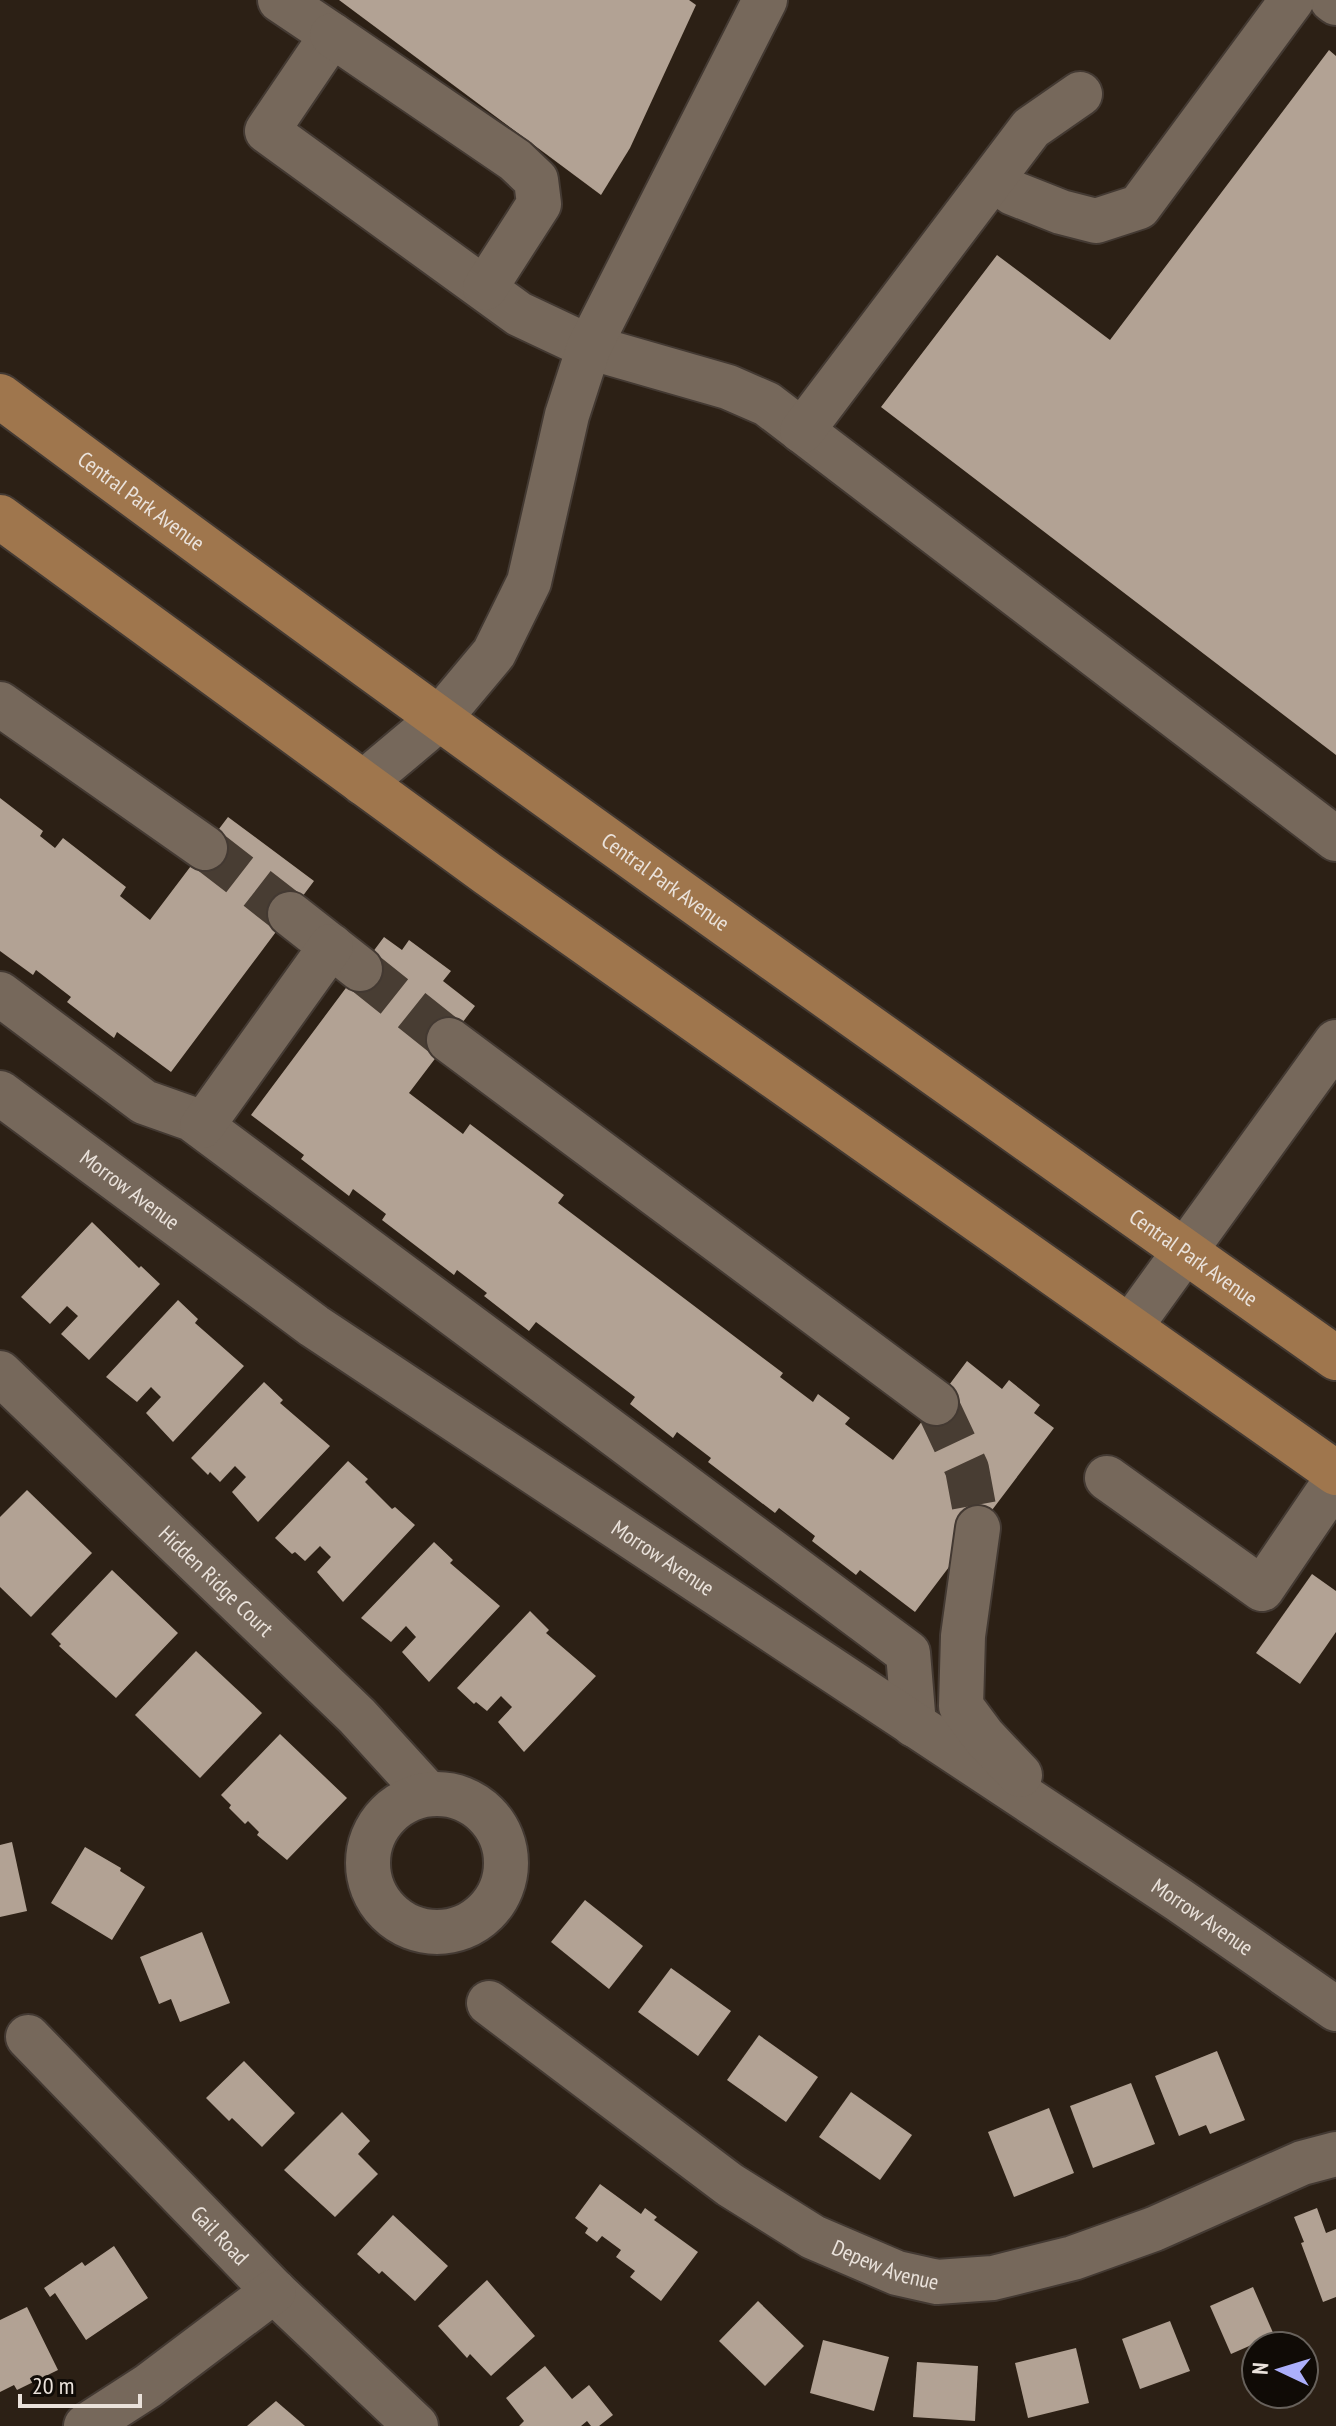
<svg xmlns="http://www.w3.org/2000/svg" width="1336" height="2426" font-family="'PT Sans Narrow',sans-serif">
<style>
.building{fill:#b2a294}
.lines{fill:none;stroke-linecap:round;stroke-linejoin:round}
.minor-tunnel{stroke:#483d33;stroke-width:44;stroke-dasharray:44 22;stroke-linecap:butt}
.minor-casing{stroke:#433932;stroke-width:48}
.major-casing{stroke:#433932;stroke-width:48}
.minor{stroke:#76685b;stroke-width:44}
.major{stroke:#9f764d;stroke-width:44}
.labels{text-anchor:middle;stroke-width:8;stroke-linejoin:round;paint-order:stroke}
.street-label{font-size:22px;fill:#eae2db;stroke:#100b06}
</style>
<rect width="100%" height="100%" fill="#2c2015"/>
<g class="building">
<path d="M339,0H689L696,5L630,148L601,195Z"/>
<path d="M1329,50L1336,56V755L881,407L997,255L1110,340Z"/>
<path d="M0,798L43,831L40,836L55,848L63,838L126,887L120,896L150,920L228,817L314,881L171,1072L117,1032L114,1038L67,1002L71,997L36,970L33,975L0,951Z"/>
<path d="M384,937L402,950L409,940L451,971L443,981L475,1006L409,1093L463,1134L470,1124L564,1195L558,1203L783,1373L780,1377L813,1402L818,1394L850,1418L845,1424L893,1460L967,1361L1002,1389L1009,1380L1040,1405L1034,1413L1054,1428L915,1612L860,1570L856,1575L812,1541L815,1536L779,1508L775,1513L708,1462L711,1458L677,1432L673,1438L630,1404L635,1397L536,1322L529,1331L484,1296L487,1293L457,1270L454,1275L382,1220L386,1214L353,1189L349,1196L301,1159L304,1155L251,1115Z"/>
<path d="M92,1222L139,1268L141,1266L160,1284L89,1360L61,1334L78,1316L67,1306L50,1324L21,1297Z"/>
<path d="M178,1300L198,1319L195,1323L244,1366L173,1442L146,1413L161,1397L151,1387L137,1402L106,1377Z"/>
<path d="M264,1382L283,1400L280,1403L330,1446L258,1522L232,1492L246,1477L235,1466L220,1482L210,1472L208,1475L191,1458Z"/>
<path d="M348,1461L368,1479L365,1482L392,1509L395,1507L415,1525L343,1602L317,1572L331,1557L320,1546L305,1561L295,1552L292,1554L275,1538Z"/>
<path d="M27,1490L92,1553L31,1617L0,1587V1517Z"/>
<path d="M434,1542L453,1560L450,1563L500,1606L429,1682L402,1652L416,1637L406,1626L391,1642L361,1618Z"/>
<path d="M112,1570L178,1633L116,1698L59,1646L61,1644L51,1634Z"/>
<path d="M1312,1574L1336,1591V1632L1300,1684L1256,1653Z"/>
<path d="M530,1611L549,1630L546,1633L596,1676L524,1752L498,1722L512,1707L501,1696L487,1711L476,1702L474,1704L457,1688Z"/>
<path d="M196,1651L262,1713L200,1778L135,1715Z"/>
<path d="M280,1734L347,1798L287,1860L257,1835L259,1832L248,1821L245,1824L229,1808L231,1805L221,1795Z"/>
<path d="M12,1842L27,1911L0,1917V1845Z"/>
<path d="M85,1847L121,1868L120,1871L145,1887L112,1940L51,1903Z"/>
<path d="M585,1900L643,1946L609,1989L551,1942Z"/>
<path d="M202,1932L230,2003L180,2022L171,1999L159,2004L140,1957Z"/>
<path d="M671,1968L731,2011L698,2056L638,2012Z"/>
<path d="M759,2035L818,2077L786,2122L727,2080Z"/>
<path d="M1217,2051L1245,2120L1210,2134L1206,2125L1179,2136L1155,2076Z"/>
<path d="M244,2061L295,2113L262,2147L232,2118L229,2121L206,2098Z"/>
<path d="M1131,2083L1155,2144L1093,2168L1070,2106Z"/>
<path d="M851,2092L912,2135L880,2180L819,2137Z"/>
<path d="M1049,2108L1074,2173L1014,2197L988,2132Z"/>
<path d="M342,2112L370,2141L358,2154L378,2174L335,2217L284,2170Z"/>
<path d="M600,2184L641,2214L645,2208L657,2217L654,2220L698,2252L661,2301L630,2277L635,2271L616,2257L621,2250L602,2236L597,2242L585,2233L588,2228L575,2218Z"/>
<path d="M1317,2208L1326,2233L1336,2229V2297L1323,2302L1301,2243L1304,2242L1294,2217Z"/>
<path d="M393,2215L448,2266L415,2301L382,2271L379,2274L357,2254Z"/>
<path d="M114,2246L148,2298L86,2340L55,2293L50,2297L44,2288L82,2262L85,2266Z"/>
<path d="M487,2280L535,2336L491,2376L470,2354L467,2358L438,2326Z"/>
<path d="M1253,2287L1274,2335L1231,2354L1210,2306Z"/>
<path d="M758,2301L804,2346L765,2386L719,2341Z"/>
<path d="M27,2307L58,2370L17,2390L14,2385L0,2392V2320Z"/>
<path d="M1170,2321L1190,2371L1140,2389L1122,2339Z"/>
<path d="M823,2340L889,2357L874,2411L810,2393Z"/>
<path d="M1076,2348L1089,2403L1028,2418L1015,2363Z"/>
<path d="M917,2362L978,2366L975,2421L913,2417Z"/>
<path d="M545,2366L572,2399L589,2385L613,2415L599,2426H591L587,2421L581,2426H519L524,2421L506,2398Z"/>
<path d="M276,2401L305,2426H247Z"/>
</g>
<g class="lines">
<g class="minor-tunnel">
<path d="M205,848L290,914"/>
<path d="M360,969L449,1040"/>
<path d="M936,1403L967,1469L978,1528"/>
</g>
<defs>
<g id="minor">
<path d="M280,0L332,35L267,131L519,314L589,347L728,387L767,404L1336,839"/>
<path d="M1332,0L1336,3"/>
<path d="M332,35L515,160L536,180L539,204L485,288"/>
<path d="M994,180L1013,193L1061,212L1096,221L1139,207L1292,0"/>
<path d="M802,431L1031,128L1080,94"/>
<path d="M0,704L205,848"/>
<path d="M363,783L438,720L494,653L529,582L567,415L589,347L765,0"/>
<path d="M290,914L360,969"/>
<path d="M0,994L144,1102L192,1119L908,1653L914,1725"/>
<path d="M449,1040L936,1403"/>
<path id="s1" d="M0,1093L314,1326L1179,1900L1336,2009"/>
<path d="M202,1126L331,946"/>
<path d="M1130,1327L1336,1042"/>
<path id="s2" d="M0,1373L357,1716L428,1794"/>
<path d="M1107,1478L1262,1589L1336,1480"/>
<path d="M978,1528L963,1636L961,1706L984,1737L1020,1775"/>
<circle cx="437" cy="1863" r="69"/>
<path id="s3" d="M489,2003L730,2185L813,2237L897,2273L937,2282L993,2278L1073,2258L1154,2229L1302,2163L1336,2154"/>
<path id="s4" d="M28,2037L274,2291L416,2426"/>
<path d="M86,2426L148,2386L274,2291"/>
</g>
<g id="major">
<path id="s5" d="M0,396C440,724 888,1041 1336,1358"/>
<path d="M0,517L488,874L1336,1473"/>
</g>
</defs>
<use href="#minor" class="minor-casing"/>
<use href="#major" class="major-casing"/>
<use href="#minor" class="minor"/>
<use href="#major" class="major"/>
</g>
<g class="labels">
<g class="street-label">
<text dy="8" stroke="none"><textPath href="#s5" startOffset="176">Central Park Avenue</textPath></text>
<text dy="8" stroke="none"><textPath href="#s5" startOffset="824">Central Park Avenue</textPath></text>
<text dy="8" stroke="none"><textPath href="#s1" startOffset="162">Morrow Avenue</textPath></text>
<text dy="8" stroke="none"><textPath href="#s5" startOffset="1472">Central Park Avenue</textPath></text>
<text dy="8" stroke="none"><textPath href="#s1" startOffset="810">Morrow Avenue</textPath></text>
<text dy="8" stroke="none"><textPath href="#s2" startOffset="300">Hidden Ridge Court</textPath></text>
<text dy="8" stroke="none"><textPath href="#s1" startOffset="1458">Morrow Avenue</textPath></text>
<text dy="8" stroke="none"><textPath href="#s4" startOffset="276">Gail Road</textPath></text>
<text dy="8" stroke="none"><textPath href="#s3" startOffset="478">Depew Avenue</textPath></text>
</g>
</g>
<g transform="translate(1280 2370) rotate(274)"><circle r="38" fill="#100b06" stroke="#67615b" stroke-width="2"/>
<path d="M0-6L14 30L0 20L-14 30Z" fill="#acaffb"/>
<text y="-12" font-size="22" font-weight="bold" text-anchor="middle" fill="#eae2db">N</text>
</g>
<path d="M20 2394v12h120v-12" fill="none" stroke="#eae2db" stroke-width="4"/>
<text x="32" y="2394" font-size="24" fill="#eae2db" stroke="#100b06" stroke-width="6" paint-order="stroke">20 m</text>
</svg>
